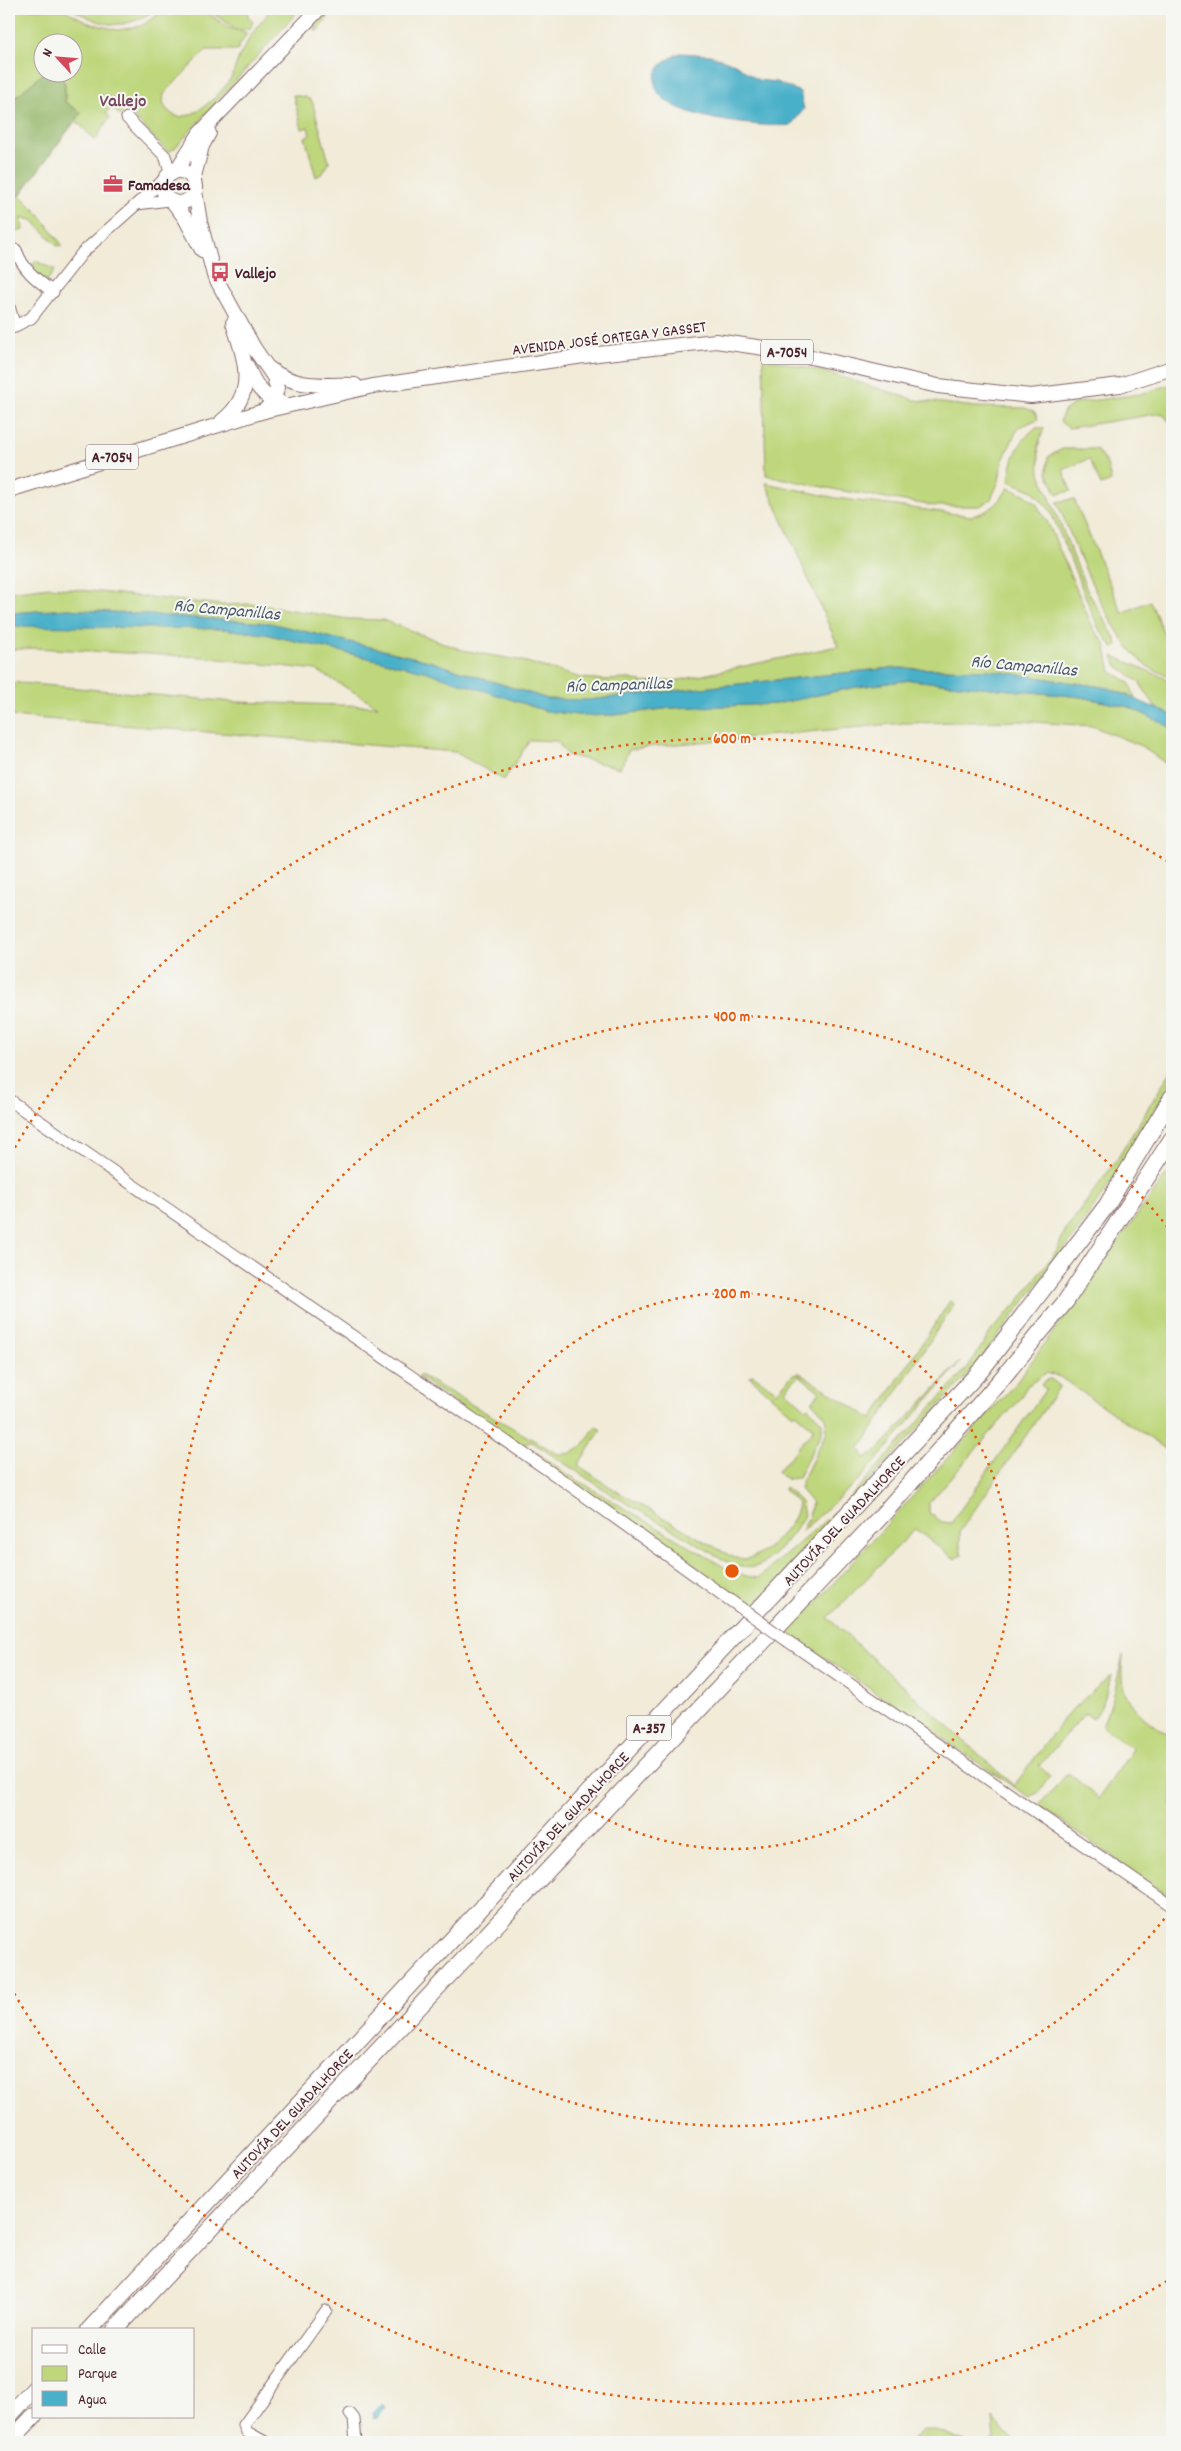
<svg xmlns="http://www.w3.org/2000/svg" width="1181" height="2451" font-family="Dekko,sans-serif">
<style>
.green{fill:#bed77b;stroke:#847b53}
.forest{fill:#96b86b;stroke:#706c4b}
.water{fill:#4ab0c9;stroke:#4a687a}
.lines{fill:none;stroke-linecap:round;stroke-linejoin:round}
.minor-casing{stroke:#846668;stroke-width:13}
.major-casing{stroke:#846668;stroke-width:16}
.highway-casing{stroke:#846668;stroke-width:18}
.minor{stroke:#fff;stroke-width:11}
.major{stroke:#fff;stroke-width:14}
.highway{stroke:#fff;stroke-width:16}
.minor-bridge-casing{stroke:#846668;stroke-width:13;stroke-linecap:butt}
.minor-bridge{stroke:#fff;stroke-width:11}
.ring{fill:none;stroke:#e8590c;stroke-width:2.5;stroke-dasharray:2.5 5}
.labels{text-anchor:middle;stroke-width:4;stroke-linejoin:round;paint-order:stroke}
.shield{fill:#f6f6f2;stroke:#7e6067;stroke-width:1}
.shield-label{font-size:15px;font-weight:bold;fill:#4a1f2b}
.poi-label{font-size:16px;font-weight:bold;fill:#4a1f2b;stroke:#f6f6f2;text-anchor:start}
.street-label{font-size:16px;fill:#4a1f2b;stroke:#f6f6f2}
.neighbourhood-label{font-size:18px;font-weight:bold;fill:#794b61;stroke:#f6f6f2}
.water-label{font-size:18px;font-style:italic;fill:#4a596a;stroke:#f6f6f2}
.centre{fill:#e8590c;stroke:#f6f6f2;stroke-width:2.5}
.ring-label{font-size:15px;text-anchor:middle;font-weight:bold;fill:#e8590c;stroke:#f6f6f2;stroke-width:4;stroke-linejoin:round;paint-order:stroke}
</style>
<rect width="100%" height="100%" fill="#f6f6f2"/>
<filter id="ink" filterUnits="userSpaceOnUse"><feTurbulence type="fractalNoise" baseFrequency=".02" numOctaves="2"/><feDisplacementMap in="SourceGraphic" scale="10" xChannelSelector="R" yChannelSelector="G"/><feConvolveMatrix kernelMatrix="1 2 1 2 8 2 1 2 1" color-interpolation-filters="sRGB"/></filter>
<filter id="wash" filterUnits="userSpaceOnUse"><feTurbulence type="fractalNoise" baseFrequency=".0096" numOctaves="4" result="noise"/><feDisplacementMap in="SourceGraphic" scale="20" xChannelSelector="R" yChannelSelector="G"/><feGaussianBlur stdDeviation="1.12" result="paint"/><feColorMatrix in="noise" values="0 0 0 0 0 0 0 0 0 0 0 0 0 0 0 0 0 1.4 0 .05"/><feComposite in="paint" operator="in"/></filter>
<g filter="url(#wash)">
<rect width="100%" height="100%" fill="#f1ebd8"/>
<g class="green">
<path d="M9,9H63L89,23L118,30L141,26L166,9H202L229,28L247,33L237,50H206L164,94C162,104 164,108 172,114C189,127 225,90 232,76C236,67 237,59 242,51C247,43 251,35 257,27C262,20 267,19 268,9H300L201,119L175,148L168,152L134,117L130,106L124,107L121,116L111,107L106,113L110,117L95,140L76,121L81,113L65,102V84L59,73L72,72V42H42V72L44,73L9,102Z"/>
<path d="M72,9H157C122,31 107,28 72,9Z"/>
<path d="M206,9H247L248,16L253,22L250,29L238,30Z"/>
<path d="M325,9H335L316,32L314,22Z"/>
<path d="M293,95L305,97L312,101L329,162L323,173L316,177L305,137L310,135L308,127L302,129Z"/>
<path d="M20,195L40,215L62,245L57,246L34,221L22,217L23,230L9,234V200Z"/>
<path d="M36,261L55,270L46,282L29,269Z"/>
<path d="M763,357L825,372L915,400L976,407L1025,408L1035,412L1038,419L1018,428L1002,462L999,481L991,499L980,506H935L838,490L766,475Z"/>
<path d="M1172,384V425L1162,413L1069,428L1060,422L1063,412L1075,403L1140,394Z"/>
<path d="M1035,428H1044L1038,446L1040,473L1086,588L1116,640L1117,646L1114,649L1098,627L1050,510L1033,491L1009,481C1012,458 1017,444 1035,428Z"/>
<path d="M1062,449H1096L1107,464L1111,481L1101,485L1089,459L1063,470L1071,491L1057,494L1047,473L1048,457Z"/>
<path d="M766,483L836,498L971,516C990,512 998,505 1008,488L1024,494L1035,502L1048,523L1094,630L1105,643L1111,672L1129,682L1135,698L1109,688L989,670L891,668L587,700L548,699L429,661L270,623L68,609L9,613V592L51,587L222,605L253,604L349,619L383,620L462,650L523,661L581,678L605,680L630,679L645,683L680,680L838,646Z"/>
<path d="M1074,499L1122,613L1150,601L1172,653V677C1165,674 1154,671 1147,666C1109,637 1076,547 1057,502Z"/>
<path d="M66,625L223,629L265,634L425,671L546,711L585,716L614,715L672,708L776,704L851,688L910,680L1081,697L1129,707L1172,728V768L1141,746L1092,726L1020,721L904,723L647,747L629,750L620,768L567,755L557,741L530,740L504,780L455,752L9,716V682L235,702L378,706L316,670L202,657L34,648L9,650V626Z"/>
<path d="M1113,656L1172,681V715L1157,709L1139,682L1117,666Z"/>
<path d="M1172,1069V1080L1125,1161L1075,1235L972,1370L753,1608L528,1452L534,1451L539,1454L572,1477L726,1568L746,1576L759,1578L843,1505L968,1367L992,1330L1017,1303L1057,1250L1065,1231L1116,1161Z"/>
<path d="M1172,1167V1459L1167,1450L1060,1377L1046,1373L1027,1386L1019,1400L929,1503V1513L942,1522L951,1523L1046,1389L1041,1385L1045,1380L1051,1379L1060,1386L960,1531V1547L962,1555L955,1559L915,1529L828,1618L1014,1786L1068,1713L1111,1675C1107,1691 1104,1706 1093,1719L1085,1713L1039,1766L1050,1776L1038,1793L1030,1797L1014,1787L788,1633L1016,1383Z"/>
<path d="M950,1301L954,1304L860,1448L864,1458L874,1454L960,1362L864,1475L802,1531L809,1516L812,1503L800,1489L802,1481L827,1431L825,1416L812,1402L820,1392L799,1375L785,1390L806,1409L808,1407L822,1422V1432L798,1477L788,1480L777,1472L814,1429L795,1413L793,1415L749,1376L753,1375L777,1392L793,1374L800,1373L872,1419Z"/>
<path d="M420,1375L558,1454C581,1455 584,1444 596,1426L601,1430L578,1465L613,1489L734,1558C738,1558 743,1559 746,1559C767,1555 797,1523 798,1503L784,1490L785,1487L801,1502L804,1515C797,1529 773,1561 758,1566C748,1569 740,1567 731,1564L611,1494L532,1442L523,1444L513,1442L418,1377Z"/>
<path d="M1123,1655C1123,1662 1121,1671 1122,1679C1124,1705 1150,1725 1172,1736V1899L1039,1805L1068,1773L1099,1798L1133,1749L1102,1726L1113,1698Z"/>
<path d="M993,2419L1017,2442H989L995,2438Z"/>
<path d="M924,2430H937L966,2442L911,2441Z"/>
</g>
<path class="forest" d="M44,73H59L65,84V102L81,113L20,195L9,200V102Z"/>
<g class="water">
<path d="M680,53L710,55L735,64L758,80L776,82L800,92L804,109L791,125C764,128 657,119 655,83C654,66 667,60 680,53Z"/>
<path d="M68,609L270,623L429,661L548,699L587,700L891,668L989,670L1109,688L1172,715V728L1129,707L1081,697L910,680L851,688L776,704L672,708L614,715L585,716L546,711L424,671L265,634L223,629L9,626V613Z"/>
<path d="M382,2404L385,2407L377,2418L374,2419L373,2413Z"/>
</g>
</g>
<g filter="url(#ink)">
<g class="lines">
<defs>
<g id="minor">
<path d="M127,118L165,156L171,174"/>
<path d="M137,204L169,200"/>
<path d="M9,253L16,250C23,270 37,280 53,292"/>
<path d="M9,306L15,327"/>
<path d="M9,329L31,318L83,252L167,177"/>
<path d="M9,1100L568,1484L724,1596"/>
<path d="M789,1642L1172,1906"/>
<path d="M350,2414L354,2419L356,2442"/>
<path d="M265,2442L247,2432L244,2425L326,2311"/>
</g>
<g id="major">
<circle cx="179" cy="187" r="16"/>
<path d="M171,174L179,166L200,133L319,9"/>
<path d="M193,180L202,146L209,133"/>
<path d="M194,185L200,222L214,275L254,348L274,377L277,388L274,401L264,411"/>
<path d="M173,202L185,218L202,250"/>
<path d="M247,366C254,383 263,399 282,403"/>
<path d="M270,369C297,389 323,384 355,385"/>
<path d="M222,421C258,393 245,360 233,323"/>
<path d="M9,490L264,411L373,386L598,354L716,341L785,351L938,386L1031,396L1120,385L1172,368"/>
</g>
<g id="highway">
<path d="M89,2330L983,1368L1107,1205L1172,1097"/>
<path d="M115,2330L884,1513L999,1382L1066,1301L1172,1139"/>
<path d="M9,2416L34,2389"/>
<path d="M9,2442L34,2416"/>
</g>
</defs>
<use href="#minor" class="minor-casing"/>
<use href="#major" class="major-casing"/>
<use href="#highway" class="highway-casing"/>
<use href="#minor" class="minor"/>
<use href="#major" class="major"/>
<use href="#highway" class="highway"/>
<defs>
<path id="minor-bridge" d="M724,1596L789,1642"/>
</defs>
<use href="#minor-bridge" class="minor-bridge-casing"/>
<use href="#minor-bridge" class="minor-bridge"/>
</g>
</g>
<g class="ring">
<circle cx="732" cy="1571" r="278"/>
<path d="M1169 1913A555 555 0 1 1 1169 1229"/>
<path d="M1167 2281A833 833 0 0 1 11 1988M11 1154A833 833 0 0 1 1167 861"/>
</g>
<defs>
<symbol id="office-bare" viewBox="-9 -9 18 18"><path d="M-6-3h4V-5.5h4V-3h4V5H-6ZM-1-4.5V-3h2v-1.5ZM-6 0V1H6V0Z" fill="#d1495b" stroke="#f6f6f2" stroke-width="2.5" paint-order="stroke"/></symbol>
<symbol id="bus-bare" viewBox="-9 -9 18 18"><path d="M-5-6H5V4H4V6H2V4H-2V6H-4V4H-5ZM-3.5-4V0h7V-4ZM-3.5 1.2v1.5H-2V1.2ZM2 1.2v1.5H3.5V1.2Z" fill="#d1495b" stroke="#f6f6f2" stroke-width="2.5" paint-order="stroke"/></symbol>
</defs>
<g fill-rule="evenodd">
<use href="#office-bare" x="99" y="170" width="28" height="28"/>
<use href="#bus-bare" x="206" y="258" width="28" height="28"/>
</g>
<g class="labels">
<g class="shield">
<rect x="761" y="339.5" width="52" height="25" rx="4"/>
<rect x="86" y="444.5" width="52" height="25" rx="4"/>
<rect x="626.5" y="1715.5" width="45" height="25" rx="4"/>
</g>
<g class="shield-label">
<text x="787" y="357">A-7054</text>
<text x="112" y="462">A-7054</text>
<text x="649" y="1733">A-357</text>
</g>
<g class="poi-label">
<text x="128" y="190">Famadesa</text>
<text x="235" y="278">Vallejo</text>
</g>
<g class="street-label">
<text transform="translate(609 337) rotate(-7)" y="6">AVENIDA JOSÉ ORTEGA Y GASSET</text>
<text transform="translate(843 1520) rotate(-47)" y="6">AUTOVÍA DEL GUADALHORCE</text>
<text transform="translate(567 1816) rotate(-47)" y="6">AUTOVÍA DEL GUADALHORCE</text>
<text transform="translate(291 2113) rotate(-47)" y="6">AUTOVÍA DEL GUADALHORCE</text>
</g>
<g class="neighbourhood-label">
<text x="123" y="106">Vallejo</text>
</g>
<g class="water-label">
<text transform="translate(227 609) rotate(5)" y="6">Río Campanillas</text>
<text transform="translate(1024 665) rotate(5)" y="6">Río Campanillas</text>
<text transform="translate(619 684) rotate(-2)" y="6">Río Campanillas</text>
</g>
</g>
<circle cx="732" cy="1571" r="8" class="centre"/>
<g class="ring-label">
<text x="732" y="743">600 m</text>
<text x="732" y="1021">400 m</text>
<text x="732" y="1298">200 m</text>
</g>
<rect width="1181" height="2451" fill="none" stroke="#f6f6f2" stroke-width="30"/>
<rect x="32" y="2328" width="162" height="90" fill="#f6f6f2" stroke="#b1a0a2"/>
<rect x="42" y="2345" width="25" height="8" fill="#ffffff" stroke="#b1a0a2"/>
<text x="78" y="2354" font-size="15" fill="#4a1f2b">Calle</text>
<rect x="42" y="2366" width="25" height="15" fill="#bed77b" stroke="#b1a0a2"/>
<text x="78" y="2378" font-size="15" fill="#4a1f2b">Parque</text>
<rect x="42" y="2391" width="25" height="15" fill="#4ab0c9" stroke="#b1a0a2"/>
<text x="78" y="2404" font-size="15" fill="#4a1f2b">Agua</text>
<g transform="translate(58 58) rotate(296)"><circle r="24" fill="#f6f6f2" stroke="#b1a0a2"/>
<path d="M0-4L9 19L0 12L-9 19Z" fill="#d1495b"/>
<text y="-8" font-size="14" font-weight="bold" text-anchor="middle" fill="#4a1f2b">N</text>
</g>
</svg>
